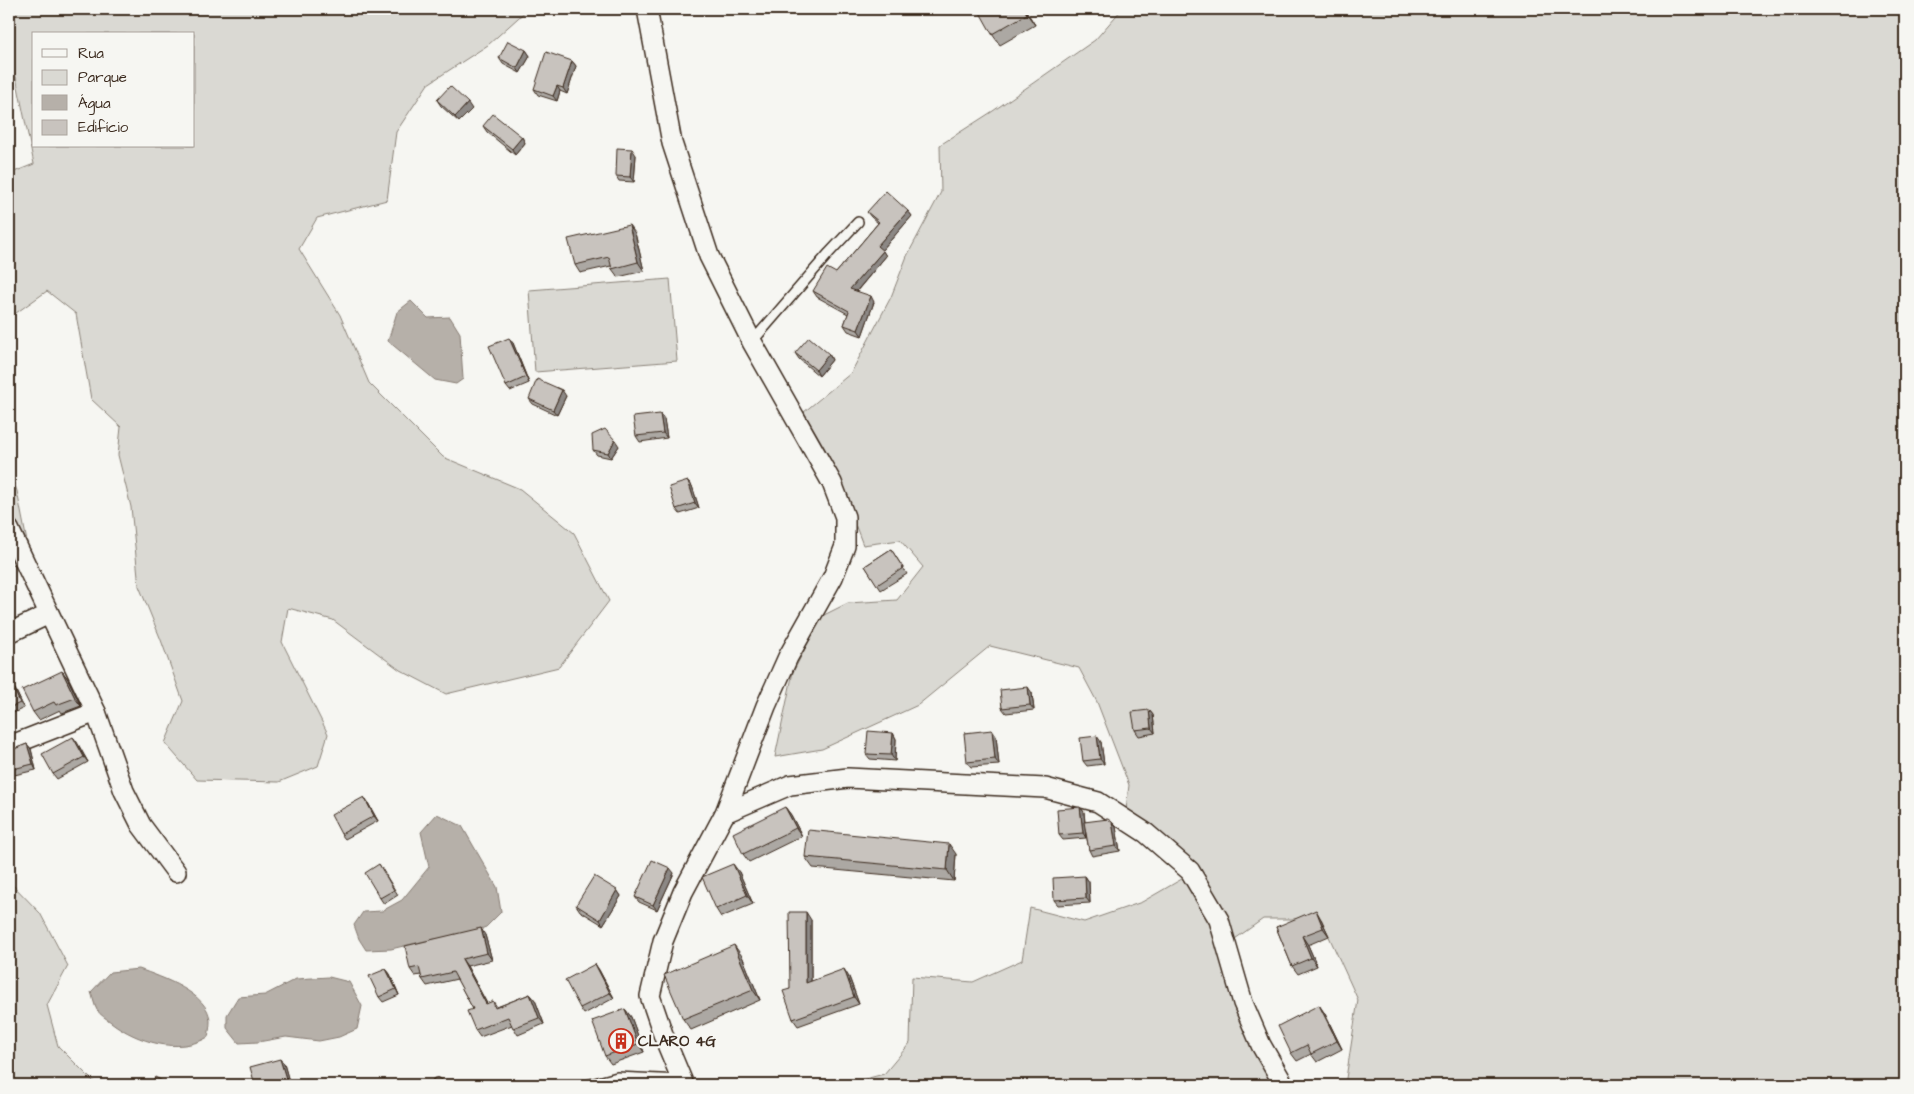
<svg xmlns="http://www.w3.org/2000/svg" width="1914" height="1094" font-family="'Architects Daughter',sans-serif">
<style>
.green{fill:#dad9d3;stroke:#8a8278;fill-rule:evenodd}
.water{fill:#b6b0a9;stroke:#857a71}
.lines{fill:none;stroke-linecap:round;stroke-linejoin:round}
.service-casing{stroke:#3b2a1e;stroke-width:12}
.minor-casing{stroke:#3b2a1e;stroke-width:22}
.service{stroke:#f6f6f2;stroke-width:9}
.minor{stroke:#f6f6f2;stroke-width:19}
.wall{fill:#aca8a3;stroke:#3b2a1e}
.shaded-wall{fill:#8c8885;stroke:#3b2a1e}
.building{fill:#c8c3be;stroke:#3b2a1e}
.labels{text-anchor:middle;stroke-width:4.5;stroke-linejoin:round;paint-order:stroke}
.poi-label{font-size:15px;font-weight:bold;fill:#3b2a1e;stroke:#f6f6f2;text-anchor:start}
</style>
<rect width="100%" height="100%" fill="#f6f6f2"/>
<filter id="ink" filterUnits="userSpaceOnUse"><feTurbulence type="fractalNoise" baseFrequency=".02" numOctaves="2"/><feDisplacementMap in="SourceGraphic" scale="10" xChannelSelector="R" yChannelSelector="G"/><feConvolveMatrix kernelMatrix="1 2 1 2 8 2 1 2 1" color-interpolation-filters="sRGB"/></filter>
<g filter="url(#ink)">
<g class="green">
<path d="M9,9H528L488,45L428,84L396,132L387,200L317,218L299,249L340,315L369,383L443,457L520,489L574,533L609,601L559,667L446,694L400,670L333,620L288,608L282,642L328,734L318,766L279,782L197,780L165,743L183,701L161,640L139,586L131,507L118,455L121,427L91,399L76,314L47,291L9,318V174L34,164L16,77L9,66ZM34,34H194V146H34Z"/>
<path d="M1122,9H1905V1085H1345L1358,1000L1321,919H1263L1225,946L1278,1085H842L884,1074L910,1043L912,977L973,982L1022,960L1030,908L1084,922L1142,902L1187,876L1124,826L1129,785L1097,702L1079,668L990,646L918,705L822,749L775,757L793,672L822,616L848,603L897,600L923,567L900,540L863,545L828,454L804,412L851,373L891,297L907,256L941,192L940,145L993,111L1095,40Z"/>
<path d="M670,279L677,361L535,372L529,290Z"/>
<path d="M9,469L17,491L32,567L9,565Z"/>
<path d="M9,881L40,913L68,966L47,1005L58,1046L97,1085H9Z"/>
</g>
<g class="water">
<path d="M411,301L428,318L450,317L460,333L463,379L456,384L435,380L388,341L397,312Z"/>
<path d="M437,814L462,826L497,887L501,912L486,927L467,934L429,940L391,949L366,950L359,939L354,925L363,912L382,911L402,900L429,867L421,832Z"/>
<path d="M139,969C161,977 209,993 210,1021C210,1026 209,1032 208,1037C179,1055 137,1042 111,1022C107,1019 100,1015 97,1010C94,1005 93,997 91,992L110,972Z"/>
<path d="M329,977L349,982L362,1006L357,1029L339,1037L319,1041L286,1037L258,1042L239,1043L227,1028V1015L238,997L265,995L296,979Z"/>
</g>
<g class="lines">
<defs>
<g id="service">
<path d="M752,342L829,253L858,222"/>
<path d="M437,1085V1083"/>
<path d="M587,1085L617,1077L681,1080"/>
</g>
<g id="minor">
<path d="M647,9L672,143L709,256L752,342L832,483L845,517V546L833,577L788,657L766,706L725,813L683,892L663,941L650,996L664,1037L684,1085"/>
<path d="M9,529L96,712L124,791L141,825L176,872"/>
<path d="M9,633L49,614"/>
<path d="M9,746L96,712"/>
<path d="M725,813L790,785L848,778L1045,788L1098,802L1146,833L1190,871L1219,920L1243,1003L1261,1045L1284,1085"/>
</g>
</defs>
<use href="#service" class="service-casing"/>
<use href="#minor" class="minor-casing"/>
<use href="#service" class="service"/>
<use href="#minor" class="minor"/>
</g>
<g class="wall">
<path d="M1025,9L1035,25L1000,45L992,34Z"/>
<path d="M526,50L530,56L520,73L503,64L499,58Z"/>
<path d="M572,61L576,66L567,94L560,91L557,101L538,95L534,89Z"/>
<path d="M437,100L472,109L459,122L441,106Z"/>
<path d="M483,126L522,137L525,143L515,155L487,132Z"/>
<path d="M636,155L634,182L619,181L616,176Z"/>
<path d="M908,211L912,216L882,250L886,256L857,291L874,302L862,336L848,331L844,325L848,314L817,297L813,291L836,273L878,223L871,217L867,212Z"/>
<path d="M635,233L644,271L618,277L612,269L611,266L580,273L575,265Z"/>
<path d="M513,343L529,383L510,391L506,386Z"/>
<path d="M795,353L829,354L832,360L819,376L799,359Z"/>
<path d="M566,396L557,415L533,404L529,399Z"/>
<path d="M660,414L664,419L667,438L640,442L636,436Z"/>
<path d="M619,446L611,458L597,455L593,450Z"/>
<path d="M688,481L692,486L699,508L680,514L676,509Z"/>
<path d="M891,549L907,574L881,590L865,566Z"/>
<path d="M62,671L68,679L81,706L62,713L60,710L39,720L33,712Z"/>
<path d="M9,684L15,689L24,708L9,715Z"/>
<path d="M1032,693L1034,710L1006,713L1002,708Z"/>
<path d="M1149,710L1153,715L1155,733L1139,736L1135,730Z"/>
<path d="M893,733L896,739L895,761L870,759L866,754Z"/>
<path d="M996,736L999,765L971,767L967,762Z"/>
<path d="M73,737L88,762L57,779L53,774Z"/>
<path d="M1101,742L1104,764L1087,766L1083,761Z"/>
<path d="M27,744L31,749L36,770L10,776L9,774V751Z"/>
<path d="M368,803L378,821L345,839L341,834Z"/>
<path d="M785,807L791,815L802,836L749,862L743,854Z"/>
<path d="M1080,807L1084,812L1085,822H1112L1116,827L1120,851L1092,856L1089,850L1085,828L1086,838L1063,840L1059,835Z"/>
<path d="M956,854L954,881L813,868L805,857Z"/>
<path d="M379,864L398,895L384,904L380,898Z"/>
<path d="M739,872L753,904L721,917L716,909Z"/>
<path d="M674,873L657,910L639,902L635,897Z"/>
<path d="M1085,876L1089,882L1090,903L1058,905L1054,900Z"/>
<path d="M617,890L621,896L603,925L580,911L576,905Z"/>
<path d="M1321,919L1329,936L1308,945L1317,966L1298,974L1292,966L1276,927Z"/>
<path d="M811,920V981L849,977L859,1004L798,1026L793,1019L790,989Z"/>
<path d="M485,935L492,960L467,966L487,1004L493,1001L497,1007L530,994L535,1000L544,1024L518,1035L512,1025L480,1037L475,1030L473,1009L457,979L427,986L422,979L421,975L415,976L410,969Z"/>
<path d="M742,956L760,1000L691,1030L683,1019Z"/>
<path d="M595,964L599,970L614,998L584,1014L580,1008Z"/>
<path d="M386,969L390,974L399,995L383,1002L379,997Z"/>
<path d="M1319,1005L1325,1014L1342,1049L1317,1062L1311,1054L1297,1061L1291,1053Z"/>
<path d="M625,1009L631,1017L644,1052L611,1064L605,1056Z"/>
<path d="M284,1064L290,1085H255Z"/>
</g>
<g class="shaded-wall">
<path d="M1024,9H1025L1035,25L1027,14Z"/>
<path d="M526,50L530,56L520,73L517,68Z"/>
<path d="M572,61L576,66L567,94L563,88Z"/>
<path d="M557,86L560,91L557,101L553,96Z"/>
<path d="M468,103L472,109L459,122L455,117Z"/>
<path d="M522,137L525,143L515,155L512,149Z"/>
<path d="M632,149L636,155L634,182L630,177Z"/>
<path d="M908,211L912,216L881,251L877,246Z"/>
<path d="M629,225L635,233L644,271L638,262Z"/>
<path d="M883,251L886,256L854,294L850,289Z"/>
<path d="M871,296L874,302L862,336L858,330Z"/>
<path d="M509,338L513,343L529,383L526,377Z"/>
<path d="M829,354L832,360L819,376L816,370Z"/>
<path d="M562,390L566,396L557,415L553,410Z"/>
<path d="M660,414L664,419L667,438L663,433Z"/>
<path d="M615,440L619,446L611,458L608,453Z"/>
<path d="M688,481L692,486L699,508L695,503Z"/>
<path d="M62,671L68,679L81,706L75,698Z"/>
<path d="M11,683L15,689L24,708L20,703Z"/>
<path d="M1028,687L1032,693L1034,710L1030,705Z"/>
<path d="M1149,710L1153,715L1155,733L1151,728Z"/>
<path d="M992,730L996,736L999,765L995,759Z"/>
<path d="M893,733L896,739L895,761L891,755Z"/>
<path d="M1097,736L1101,742L1104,764L1100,759Z"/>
<path d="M73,737L77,742L88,762L84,757Z"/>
<path d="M27,744L31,749L36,770L33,764Z"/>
<path d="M364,797L368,803L378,821L374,816Z"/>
<path d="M785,807L791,815L802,836L796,828Z"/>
<path d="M1080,807L1084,812L1086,838L1083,833Z"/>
<path d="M1112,822L1116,827L1120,851L1116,846Z"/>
<path d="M949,844L956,854L954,881L947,870Z"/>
<path d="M733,864L739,872L753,904L747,895Z"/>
<path d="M670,868L674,873L657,910L653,905Z"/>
<path d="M1085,876L1089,882L1090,903L1086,898Z"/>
<path d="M617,890L621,896L603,925L600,920Z"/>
<path d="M1316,910L1321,919L1329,936L1323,928Z"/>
<path d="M806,912L811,920V990L806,983Z"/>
<path d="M481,928L485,935L492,960L487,953Z"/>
<path d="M1302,936L1308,945L1317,966L1311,958Z"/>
<path d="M734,945L742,956L760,1000L753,990Z"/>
<path d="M462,959L467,966L491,1011L486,1004Z"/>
<path d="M595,964L599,970L614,998L610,993Z"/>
<path d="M386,969L390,974L399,995Z"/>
<path d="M844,969L849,977L859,1004L854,997Z"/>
<path d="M530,994L535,1000L544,1024L539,1018Z"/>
<path d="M1319,1005L1325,1014L1342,1049L1337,1041Z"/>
<path d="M625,1009L631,1017L644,1052L638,1044Z"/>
<path d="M280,1059L284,1064L290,1085H289L287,1082Z"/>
</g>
<g class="building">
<path d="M978,9H1024L1027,14L992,34Z"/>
<path d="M508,41L526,50L517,68L499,58Z"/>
<path d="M546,52L572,61L563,88L557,86L553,96L534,89Z"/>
<path d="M450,86L468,103L455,117L437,100Z"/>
<path d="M493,114L522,137L512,149L483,126Z"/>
<path d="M617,148L632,149L630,177L616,176Z"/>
<path d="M886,191L908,211L877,246L883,251L850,289L871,296L858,330L844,325L849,311L813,291L827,268L836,273L879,222L867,212Z"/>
<path d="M629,225L638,262L612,269L609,257L575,265L568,239Z"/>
<path d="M809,337L829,354L816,370L795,353Z"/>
<path d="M509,338L526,377L506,386L489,346Z"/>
<path d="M537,379L562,390L553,410L529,399Z"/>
<path d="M660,414L663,433L636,436L633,417Z"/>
<path d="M605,429L615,440L608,453L593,450L592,435Z"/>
<path d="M688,481L695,503L676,509L669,487Z"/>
<path d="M891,549L903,568L877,585L865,566Z"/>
<path d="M62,671L75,698L56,705L54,702L33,712L22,690Z"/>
<path d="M11,683L20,703L9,708V684Z"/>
<path d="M1028,687L1030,705L1002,708L1000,690Z"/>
<path d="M1149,710L1151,728L1135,730L1132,712Z"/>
<path d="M992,730L995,759L967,762L964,733Z"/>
<path d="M868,731L893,733L891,755L866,754Z"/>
<path d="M1097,736L1100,759L1083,761L1080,738Z"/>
<path d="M73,737L84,757L53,774L42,754Z"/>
<path d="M27,744L33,764L9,770V751Z"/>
<path d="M364,797L374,816L341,834L331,815Z"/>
<path d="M785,807L796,828L743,854L733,833Z"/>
<path d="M1080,807L1083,833L1059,835L1057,809Z"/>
<path d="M1108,819L1112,822L1116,846L1089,850L1084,822Z"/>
<path d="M808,830L949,844L947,870L805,857Z"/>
<path d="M652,860L670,868L653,905L635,897Z"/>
<path d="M379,864L394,890L380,898L365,873Z"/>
<path d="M733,864L747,895L716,909L702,877Z"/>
<path d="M594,876L617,890L600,920L576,905Z"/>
<path d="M1085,876L1086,898L1054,900L1053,878Z"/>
<path d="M1316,910L1323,928L1302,936L1311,958L1292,966L1276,927Z"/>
<path d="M789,912H806V983L844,969L854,997L793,1019L783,991L790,989Z"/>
<path d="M481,928L487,953L462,959L486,1004L493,1001L495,1008L530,994L539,1018L513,1028L508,1017L475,1030L467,1011L473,1009L453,972L422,979L419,967L410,969L405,946Z"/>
<path d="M734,945L753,990L683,1019L664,975Z"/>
<path d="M595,964L610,993L580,1008L565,980Z"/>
<path d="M386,969L396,989L379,997L369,976Z"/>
<path d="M1319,1005L1337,1041L1311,1054L1307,1045L1291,1053L1278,1026Z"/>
<path d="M625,1009L638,1044L605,1056L592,1021Z"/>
<path d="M280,1059L287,1082L277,1085H255L250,1067Z"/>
<path d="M155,1077L170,1085H150Z"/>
</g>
</g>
<defs>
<symbol id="building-ring" viewBox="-11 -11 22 22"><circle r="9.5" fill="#f6f6f2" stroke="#c8321e" stroke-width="1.5"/><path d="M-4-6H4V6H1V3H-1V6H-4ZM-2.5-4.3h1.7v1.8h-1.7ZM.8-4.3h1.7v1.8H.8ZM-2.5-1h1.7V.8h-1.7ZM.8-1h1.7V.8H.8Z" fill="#c8321e"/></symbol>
</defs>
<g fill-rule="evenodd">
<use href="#building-ring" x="607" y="1027" width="28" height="28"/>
</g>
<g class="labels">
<g class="poi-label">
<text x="638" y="1046">CLARO 4G</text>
</g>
</g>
<rect width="1914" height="1094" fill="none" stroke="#f6f6f2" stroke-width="30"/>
<rect x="15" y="15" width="1884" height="1064" fill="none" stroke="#3b2a1e" stroke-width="2" filter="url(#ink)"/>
<rect x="32" y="32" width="162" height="115" fill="#f6f6f2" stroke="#aba49d"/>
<rect x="42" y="49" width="25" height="8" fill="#f6f6f2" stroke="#aba49d"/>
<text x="78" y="58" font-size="15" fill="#3b2a1e">Rua</text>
<rect x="42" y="70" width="25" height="15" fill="#dad9d3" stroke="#aba49d"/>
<text x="78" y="82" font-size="15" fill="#3b2a1e">Parque</text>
<rect x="42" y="95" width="25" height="15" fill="#b6b0a9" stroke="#aba49d"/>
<text x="78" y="108" font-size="15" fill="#3b2a1e">Água</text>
<rect x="42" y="120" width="25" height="15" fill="#c8c3be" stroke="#aba49d"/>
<text x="78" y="132" font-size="15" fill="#3b2a1e">Edifício</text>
</svg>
